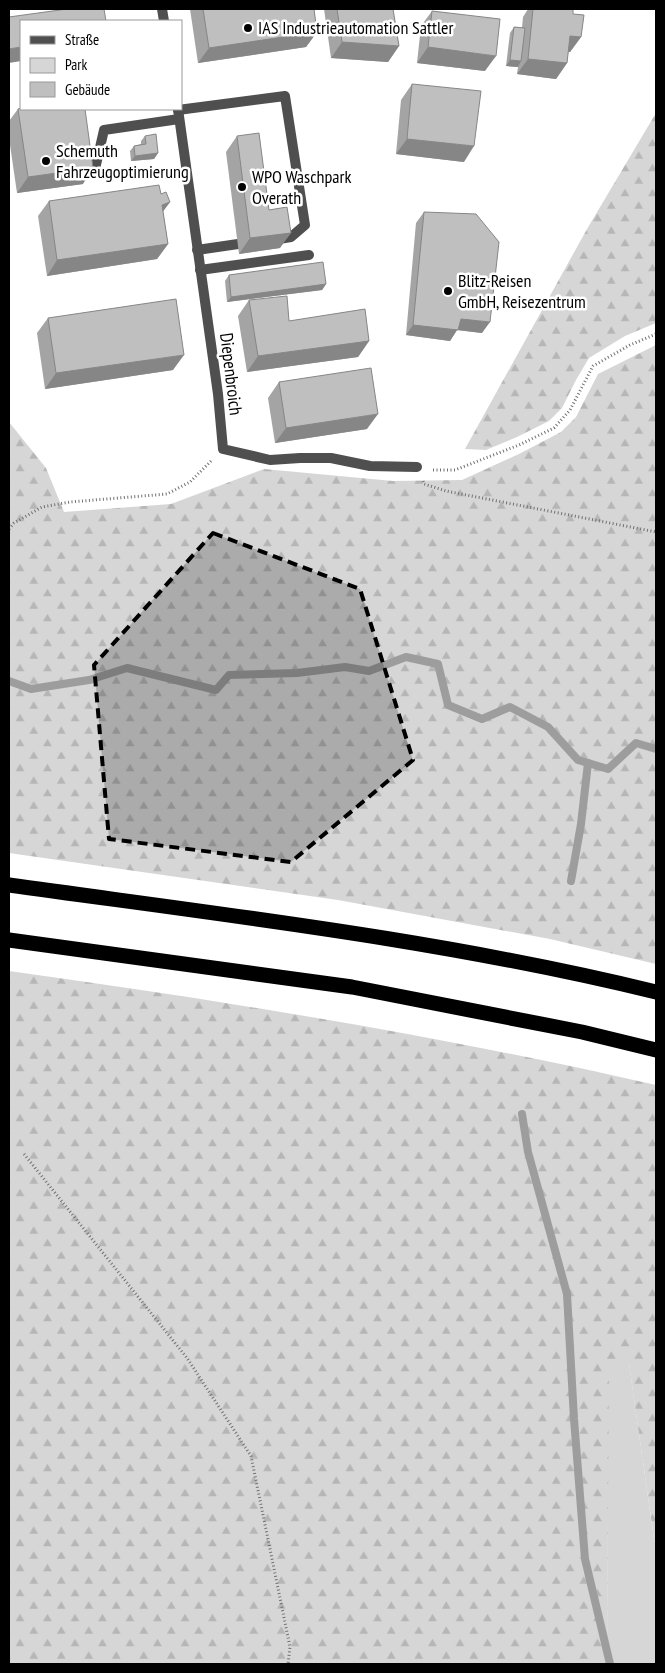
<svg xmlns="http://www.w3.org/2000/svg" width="665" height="1673" font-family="'PT Sans Narrow',sans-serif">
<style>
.green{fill:#d6d6d6}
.forest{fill:url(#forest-firs)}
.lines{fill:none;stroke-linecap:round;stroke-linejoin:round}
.stream{stroke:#9d9d9d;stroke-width:8}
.path{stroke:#717171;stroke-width:3;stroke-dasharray:1 2.5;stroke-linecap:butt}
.lane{stroke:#4f4f4f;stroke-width:10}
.street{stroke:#4f4f4f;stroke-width:10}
.highway{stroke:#000;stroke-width:15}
.wall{fill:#a4a4a4}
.shaded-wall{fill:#868686}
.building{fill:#bfbfbf;stroke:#868686}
.marked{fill:#000;fill-opacity:0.2;stroke:#000;stroke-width:4;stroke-dasharray:10 6;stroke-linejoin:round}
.poi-dot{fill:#000;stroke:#fff;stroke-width:2}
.labels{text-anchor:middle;stroke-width:5;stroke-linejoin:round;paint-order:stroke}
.poi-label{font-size:18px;fill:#000;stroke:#fff;text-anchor:start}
.street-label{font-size:18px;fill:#000;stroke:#fff}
</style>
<defs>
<pattern id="forest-firs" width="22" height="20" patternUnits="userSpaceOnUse" patternTransform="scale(1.25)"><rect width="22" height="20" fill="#d6d6d6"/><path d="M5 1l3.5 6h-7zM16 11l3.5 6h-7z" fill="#b6b6b6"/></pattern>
</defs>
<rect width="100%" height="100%" fill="#fff"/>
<path class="green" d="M629,1363L656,1553V1664H607L608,1364Z"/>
<g class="forest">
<path d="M656,113V323L625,336L589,358L576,380L562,408L549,421L517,437L486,450L465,449L587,229Z"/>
<path d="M656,345V964L550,939L338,900L9,853V422L46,468L64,512L171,504L264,469L393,481L462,480L519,454L561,432L576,417L598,374Z"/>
<path d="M9,971C226,1001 442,1036 656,1085V1553L629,1364H609L607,1664H9Z"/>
</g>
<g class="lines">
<g class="stream">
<path d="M9,681L31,689L89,680L127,668L216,690L229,675L297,673L345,667L369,671L406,657L438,664L448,705L482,719L510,707L548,727L578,760L608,769L636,743L656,749"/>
<path d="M571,881L581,824L588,763"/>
<path d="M522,1114L528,1152L567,1294L574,1419L585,1559L610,1664"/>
</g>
<g class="path">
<path d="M433,470H455L519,445L554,428L570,410L593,366L630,345L656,334"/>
<path d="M423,481L424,484L446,491L656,532"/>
<path d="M9,529L14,523L42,507L70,502L167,494L190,482L212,460"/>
<path d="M24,1154L187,1358L251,1456L290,1647L288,1664"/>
</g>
<g class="lane">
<path d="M178,110L285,96L305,225L291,237L279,239"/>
<path d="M95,169L104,130L179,119"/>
<path d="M197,250L238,244"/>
<path d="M200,270L309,255"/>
</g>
<g class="street">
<path d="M162,9L164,21"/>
<path d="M178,109L218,394L223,449L270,460L300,458H331L370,466L417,467"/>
</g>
<g class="highway">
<path d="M9,885C225,915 444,940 656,992"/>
<path d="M9,940L352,987L582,1032L656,1050"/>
</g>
</g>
<g class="wall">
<path d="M190,9H314L317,32L306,47L198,63Z"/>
<path d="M324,9H393L399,46L388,62L331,58Z"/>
<path d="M528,9H573V14L581,37L570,52H568L567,63L556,79L517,74L518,67L506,66L510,33L514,27L522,28L523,17Z"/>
<path d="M432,11L485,71L417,63L421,26Z"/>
<path d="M412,84L464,162L396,154L401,100Z"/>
<path d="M18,109L83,184L17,193L9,138V121Z"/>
<path d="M145,136L158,153L154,159L131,161L130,151L134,146L141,144V141Z"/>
<path d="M237,136L269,210L280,248L239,254L226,152Z"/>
<path d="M161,194L170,202L163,211L168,244L157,259L47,276L38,216L49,201Z"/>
<path d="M424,212L482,333L457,330L450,341L406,335L416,223Z"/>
<path d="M229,275L326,284L322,290L227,302L225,281Z"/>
<path d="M249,300L289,321L369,341L358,357L247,372L238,316Z"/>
<path d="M48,318L173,370L45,389L37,333Z"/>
<path d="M279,382L367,429L275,443L268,398Z"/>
</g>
<g class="shaded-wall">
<path d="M317,32L306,47L198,63L209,48Z"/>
<path d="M570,36L581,37L570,52L559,51Z"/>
<path d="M342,42L399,46L388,62L331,58Z"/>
<path d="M21,47V61L9,63V49Z"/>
<path d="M428,47L496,56L485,71L417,63Z"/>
<path d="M528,59L567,63L556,79L517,74Z"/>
<path d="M510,60L521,61L518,67L506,66Z"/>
<path d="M407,139L474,146L464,162L396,154Z"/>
<path d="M158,153L154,159L131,161L135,156Z"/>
<path d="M93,168L83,184L17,193L28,177Z"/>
<path d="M170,202L159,217L162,205Z"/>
<path d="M291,233L280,248L239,254L250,238Z"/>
<path d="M168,244L157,259L47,276L57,260Z"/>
<path d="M326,284L322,290L227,302L231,297Z"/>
<path d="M461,319L490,322L482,333L457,330L450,341L406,335L413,325Z"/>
<path d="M369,341L358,357L247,372L258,356Z"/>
<path d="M184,355L173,370L45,389L56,373Z"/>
<path d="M378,414L367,429L275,443L286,428Z"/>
</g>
<g class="building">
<path d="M67,9H104L106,21H21V47L9,49V17Z"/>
<path d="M203,9H314L317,32L209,48Z"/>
<path d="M337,9H393L399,46L342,42Z"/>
<path d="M533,9H573V14L584,15L581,37L570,36L567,63L528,59Z"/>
<path d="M432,11L500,19L496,56L428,47Z"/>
<path d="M514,27L525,28L521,61L510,60Z"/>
<path d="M412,84L481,91L474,146L407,139Z"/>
<path d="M21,108V109H85L93,168L28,177L18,109Z"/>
<path d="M259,133L269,210L287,207L291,233L250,238L237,136Z"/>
<path d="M156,134L158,153L135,156L134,146L146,144L145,136Z"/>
<path d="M159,185L161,194L166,192L170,202L162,205L168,244L57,260L49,201Z"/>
<path d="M424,212L476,214L499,242L490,322L461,319L458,330L413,325Z"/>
<path d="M323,262L326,284L231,297L229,275Z"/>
<path d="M287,296L289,321L365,309L369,341L258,356L249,300Z"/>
<path d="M176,299L184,355L56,373L48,318Z"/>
<path d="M371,368L378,414L286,428L279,382Z"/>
</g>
<path class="marked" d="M213,533L360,589L413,760L291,862L109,839L94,665Z"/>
<g class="poi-dot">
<circle cx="248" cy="28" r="5"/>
<circle cx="46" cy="161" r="5"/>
<circle cx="242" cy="187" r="5"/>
<circle cx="448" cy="291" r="5"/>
</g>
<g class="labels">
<g class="poi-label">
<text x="258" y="34">IAS Industrieautomation Sattler</text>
<text x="56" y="157">Schemuth<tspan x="56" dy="21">Fahrzeugoptimierung</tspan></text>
<text x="252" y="183">WPO Waschpark<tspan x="252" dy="21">Overath</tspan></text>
<text x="458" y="287">Blitz-Reisen<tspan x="458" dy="21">GmbH, Reisezentrum</tspan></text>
</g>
<g class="street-label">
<text transform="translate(231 374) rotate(83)" y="6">Diepenbroich</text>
</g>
</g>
<rect width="665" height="1673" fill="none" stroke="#000000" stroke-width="20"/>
<rect x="20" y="20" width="162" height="90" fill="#ffffff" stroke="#999999"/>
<rect x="30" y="36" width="25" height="8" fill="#4f4f4f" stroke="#999999"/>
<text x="65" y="45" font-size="15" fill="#000000">Straße</text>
<rect x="30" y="58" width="25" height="15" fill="#d6d6d6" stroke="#999999"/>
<text x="65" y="70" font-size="15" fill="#000000">Park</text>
<rect x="30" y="82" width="25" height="15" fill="#bfbfbf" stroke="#999999"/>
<text x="65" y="95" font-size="15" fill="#000000">Gebäude</text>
</svg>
